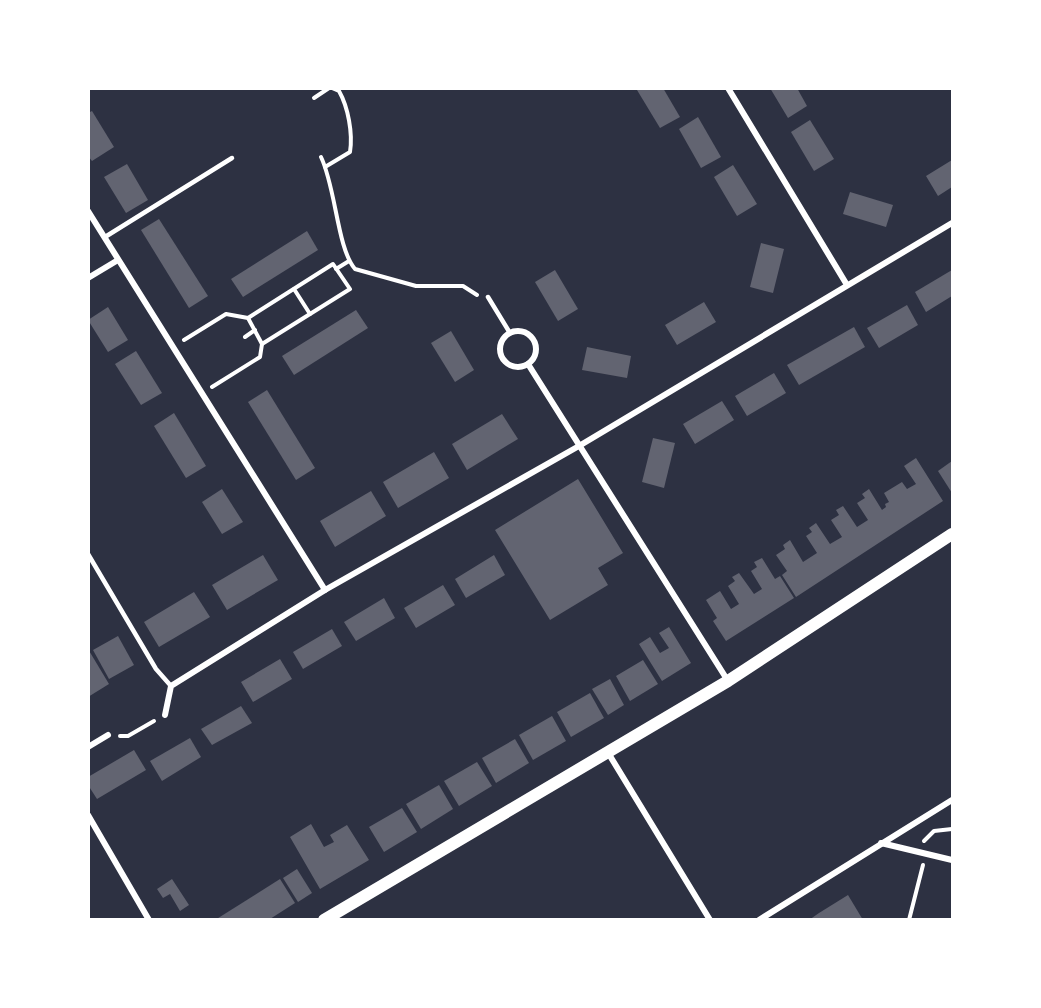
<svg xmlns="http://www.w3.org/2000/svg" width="1041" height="1008" font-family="'Asap Condensed',sans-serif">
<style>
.building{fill:#626471}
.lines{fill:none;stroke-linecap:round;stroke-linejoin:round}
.path{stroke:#fff;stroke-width:4}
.service{stroke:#fff;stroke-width:4.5}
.minor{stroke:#fff;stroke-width:6}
.secondary{stroke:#fff;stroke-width:12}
</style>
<rect width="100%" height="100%" fill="#2d3142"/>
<g class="building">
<path d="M639,88H663L680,117L660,128L637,90Z"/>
<path d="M770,88H797L807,106L788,118Z"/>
<path d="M92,111L114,147L92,161L88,156V113Z"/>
<path d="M698,117L721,157L701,168L679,129Z"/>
<path d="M810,120L834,159L814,171L791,132Z"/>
<path d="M952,160V187L938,196L926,176Z"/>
<path d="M127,164L148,200L126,213L104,177Z"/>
<path d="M733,165L757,204L737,216L714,177Z"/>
<path d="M850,192L893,205L886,227L843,214Z"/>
<path d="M159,219L208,296L189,308L141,230Z"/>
<path d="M307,231L318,250L243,297L231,279Z"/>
<path d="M761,243L784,249L773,293L750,287Z"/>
<path d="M555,270L578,309L558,321L535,282Z"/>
<path d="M952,270V296L926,312L915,292Z"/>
<path d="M704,302L716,322L677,345L665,325Z"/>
<path d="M907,305L918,325L879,348L867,328Z"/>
<path d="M108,307L128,340L108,352L88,320Z"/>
<path d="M356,310L368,328L294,375L282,356Z"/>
<path d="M854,327L865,347L799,385L787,365Z"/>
<path d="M451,331L474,370L455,382L431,343Z"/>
<path d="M587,347L631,356L627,378L582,370Z"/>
<path d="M136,351L162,393L141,405L115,364Z"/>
<path d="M774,373L786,393L747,416L735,396Z"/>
<path d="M267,390L315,468L296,480L248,402Z"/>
<path d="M722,401L734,420L695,444L683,424Z"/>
<path d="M174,413L206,466L186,478L154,426Z"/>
<path d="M502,414L518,439L467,470L452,444Z"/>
<path d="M653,438L675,443L664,488L642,482Z"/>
<path d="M434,452L449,478L398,508L383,482Z"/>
<path d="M916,458L943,501L796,597L782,575L787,571L776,555L785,549L783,545L790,540L803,562L817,553L806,536L812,532L809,528L816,523L830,544L842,537L831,520L839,515L836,510L843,506L857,527L868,520L857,503L865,498L862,494L869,489L882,510L886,507L885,504L889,502L884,493L902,482L907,489L916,484L904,466Z"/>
<path d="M952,461V493L938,471Z"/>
<path d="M578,479L623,553L598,568L608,585L550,620L495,530Z"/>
<path d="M222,489L243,522L222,534L202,502Z"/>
<path d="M371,491L386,516L335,547L320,521Z"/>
<path d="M263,555L278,580L227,610L212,585Z"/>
<path d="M494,555L505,575L466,598L455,579Z"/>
<path d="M762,558L775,579L780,576L794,598L726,641L713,621L717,618L706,600L720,591L731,609L739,604L728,586L735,581L732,577L739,573L754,594L762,589L751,571L757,567L754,562Z"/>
<path d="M443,585L455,605L416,628L404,608Z"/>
<path d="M194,592L210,617L159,647L144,622Z"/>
<path d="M384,598L395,618L356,641L344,622Z"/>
<path d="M669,627L691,663L662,681L639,644L650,637L660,653L669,648L659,633Z"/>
<path d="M332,629L342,646L303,669L293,652Z"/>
<path d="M118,636L134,665L109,679L93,650Z"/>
<path d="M88,649L109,684L88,697Z"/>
<path d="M280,659L292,679L253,702L241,682Z"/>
<path d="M643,660L658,684L630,701L616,676Z"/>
<path d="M610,679L624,705L608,715L592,689Z"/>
<path d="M590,693L604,718L571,737L557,712Z"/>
<path d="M241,706L252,723L212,745L201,729Z"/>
<path d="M552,716L566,741L533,760L519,735Z"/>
<path d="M190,738L201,757L162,781L150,761Z"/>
<path d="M515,739L529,763L496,783L482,758Z"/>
<path d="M134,750L146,770L97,799L88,785V777Z"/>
<path d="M477,762L492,786L459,806L444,781Z"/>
<path d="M439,785L453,809L421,829L406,804Z"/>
<path d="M402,808L417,832L384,852L369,827Z"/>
<path d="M311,824L324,847L334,842L330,835L347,825L369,860L320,889L290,837Z"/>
<path d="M297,869L312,893L298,902L283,878Z"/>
<path d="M172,879L189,905L180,911L170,894L163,898L157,889Z"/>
<path d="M280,879L295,903L270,919L215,920Z"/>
<path d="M848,895L863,920H809L819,913Z"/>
</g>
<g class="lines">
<g class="path">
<path d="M314,98L329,88"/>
<path d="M321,157C336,188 337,248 355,269L416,286H463L477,295"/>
<path d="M325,167L350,152C353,133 348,107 339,91L332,88"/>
<path d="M336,269L349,261"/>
<path d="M294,289L310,314"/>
<path d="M248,318L333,264L350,289L262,344"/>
<path d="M245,337L255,330"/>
<path d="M184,340L226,314L248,318L262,344L260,357L212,387"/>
<path d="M120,736H128L154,721"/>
<path d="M924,841L934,831L952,829"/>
<path d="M909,920L923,865"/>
</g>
<g class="service">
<path d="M105,237L232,158"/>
<path d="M488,297L510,333"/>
<path d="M88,554L156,669L171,686"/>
</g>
<g class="minor">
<path d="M728,88L847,285"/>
<path d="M88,211L325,590"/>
<path d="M88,278L118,260"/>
<circle cx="518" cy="349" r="18"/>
<path d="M528,364L728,681"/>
<path d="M165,715L171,686L325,590L579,446L952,223"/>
<path d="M88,747L108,735"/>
<path d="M607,751L710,920"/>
<path d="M88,815L149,920"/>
<path d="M881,843L952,860"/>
<path d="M759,920L952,800"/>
</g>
<path class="secondary" d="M324,920L728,681L952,534"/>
</g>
<rect width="1041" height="1008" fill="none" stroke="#ffffff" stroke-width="180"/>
</svg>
